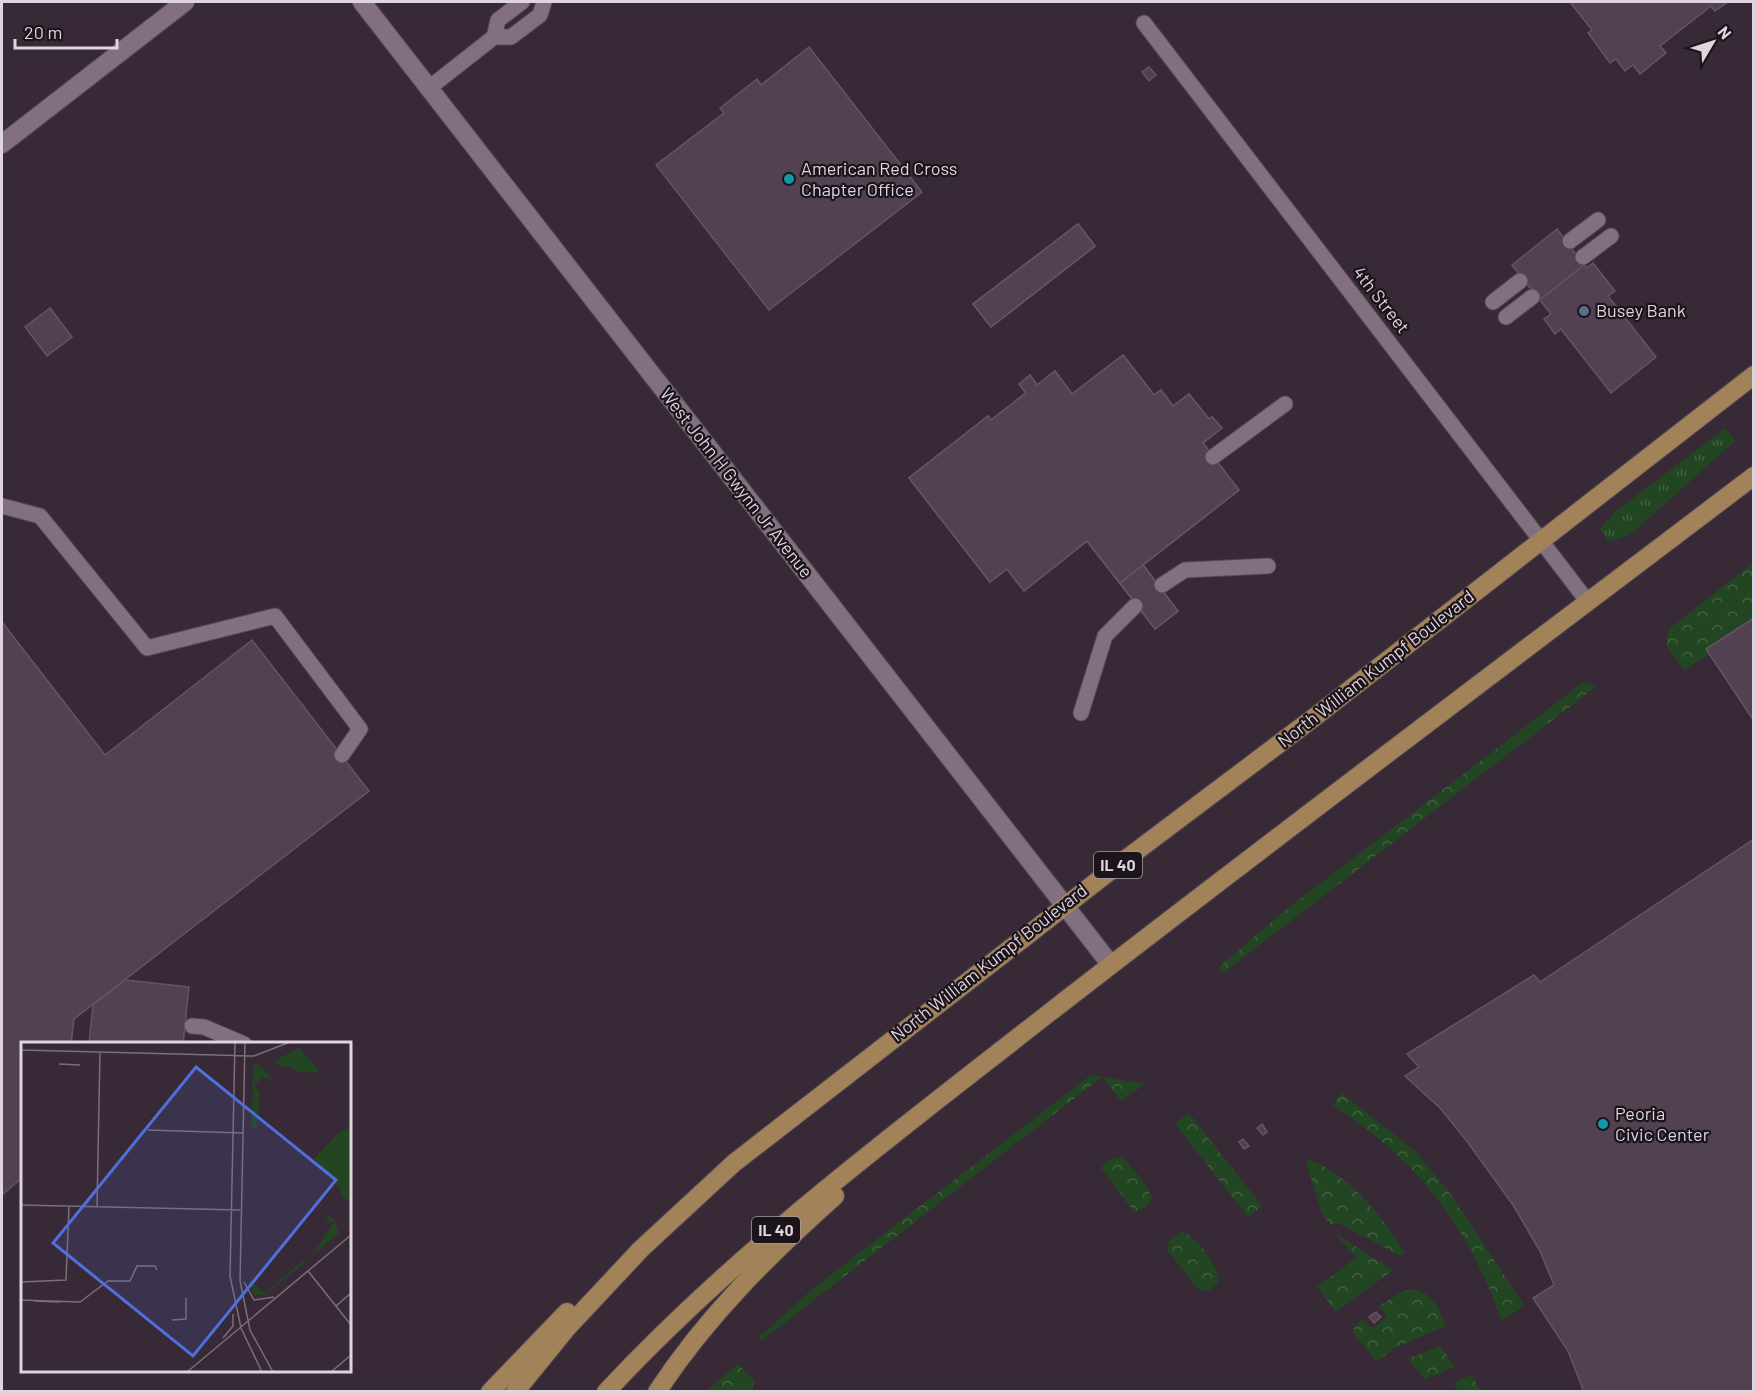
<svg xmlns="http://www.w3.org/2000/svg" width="1755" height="1393" font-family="Barlow,sans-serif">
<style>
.grass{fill:url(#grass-tufts)}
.forest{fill:url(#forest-crowns)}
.building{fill:#524151;stroke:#665465;stroke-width:1.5}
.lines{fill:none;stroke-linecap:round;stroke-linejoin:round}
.lane-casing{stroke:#554854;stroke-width:17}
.street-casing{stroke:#554854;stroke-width:20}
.secondary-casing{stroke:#554854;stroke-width:20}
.primary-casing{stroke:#554854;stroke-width:20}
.lane{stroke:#826f80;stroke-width:15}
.street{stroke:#826f80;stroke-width:18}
.secondary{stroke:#826f80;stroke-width:18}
.primary{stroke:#a28259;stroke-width:18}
.culture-dot{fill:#0f9aa8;stroke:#1b141b;stroke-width:2}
.service-dot{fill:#5c6f8a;stroke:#1b141b;stroke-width:2}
.labels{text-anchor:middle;stroke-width:4.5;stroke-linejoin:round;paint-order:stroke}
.shield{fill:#1b141b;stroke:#a49ba4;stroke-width:1.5}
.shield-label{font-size:16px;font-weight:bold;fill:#dfd5de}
.poi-label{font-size:18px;fill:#dfd5de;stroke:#1b141b;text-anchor:start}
.street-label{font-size:18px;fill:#dfd5de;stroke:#1b141b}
.inset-road{fill:none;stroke:#7b6e7a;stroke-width:1.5}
.view{fill:#4e70da;fill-opacity:0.15;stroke:#4e70da;stroke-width:3}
.inset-edge{fill:none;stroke:#dfd5de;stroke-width:3}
</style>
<defs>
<pattern id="grass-tufts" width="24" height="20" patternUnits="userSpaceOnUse" patternTransform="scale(1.5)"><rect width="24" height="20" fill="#234622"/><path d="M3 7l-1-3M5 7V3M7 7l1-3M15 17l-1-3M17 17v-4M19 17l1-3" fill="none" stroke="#426042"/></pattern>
<pattern id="forest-crowns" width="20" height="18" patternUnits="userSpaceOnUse" patternTransform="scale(1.5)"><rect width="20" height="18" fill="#234622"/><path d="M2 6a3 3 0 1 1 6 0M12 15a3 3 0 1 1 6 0" fill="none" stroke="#426042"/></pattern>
</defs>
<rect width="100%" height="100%" fill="#382937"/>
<path class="grass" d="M1725,428L1735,441L1631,534L1609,542L1600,529L1614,513Z"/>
<g class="forest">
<path d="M1753,563V618L1706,649L1709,654L1684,670L1666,645L1669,629Z"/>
<path d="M1582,683L1597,686L1223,973L1219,967L1278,916Z"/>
<path d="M1091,1075L1145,1084L1121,1101L1102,1077L761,1341L759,1337L815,1287Z"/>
<path d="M1341,1093L1414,1150L1450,1193L1524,1305L1502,1321C1466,1223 1420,1163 1333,1105Z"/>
<path d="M1189,1113L1262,1206L1248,1217L1175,1124Z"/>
<path d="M1123,1157L1146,1185L1152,1199L1146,1207L1134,1212L1101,1168L1108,1160Z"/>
<path d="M1308,1159C1352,1177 1380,1214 1405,1252L1400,1256L1340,1224H1330L1322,1213L1307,1166Z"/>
<path d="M1182,1232C1198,1237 1217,1265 1219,1282L1208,1291L1198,1289L1166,1248L1170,1240Z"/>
<path d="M1336,1234L1393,1270L1336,1312L1317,1287L1356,1258Z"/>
<path d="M1415,1289C1434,1296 1439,1308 1446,1326L1394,1348L1377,1362L1353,1333L1355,1326L1363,1319L1373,1329L1387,1316L1379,1306L1403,1291Z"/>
<path d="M1440,1346L1455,1367L1425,1379L1408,1359Z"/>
<path d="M738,1364L754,1380L752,1391H707Z"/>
<path d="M1471,1375L1481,1391H1458L1454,1383Z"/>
</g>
<g class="building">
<path d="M1570,2H1728L1715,11L1711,6L1660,46L1666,53L1640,74L1633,65L1625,71L1616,59L1610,63L1588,33L1592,30Z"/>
<path d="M809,47L922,192L769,310L656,165L724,113L720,108L757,79L761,85Z"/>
<path d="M1149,67L1156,75L1149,81L1142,72Z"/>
<path d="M1078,224L1095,246L991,327L973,304Z"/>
<path d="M1078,224L1095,246L991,327L973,304Z"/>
<path d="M1557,229L1584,265L1540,300L1512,265Z"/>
<path d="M1593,263L1615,291L1608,296L1656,357L1611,393L1561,329L1555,334L1544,319L1551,314L1540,300L1584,265L1587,268Z"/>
<path d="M50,308L72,337L47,356L25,327Z"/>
<path d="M1123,355L1154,395L1161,390L1173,406L1189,394L1209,419L1212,417L1222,428L1203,443L1239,490L1143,565L1178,611L1155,629L1087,541L1024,591L1007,569L990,582L909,478L988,416L991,420L1026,393L1019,384L1030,375L1037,385L1055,371L1072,394Z"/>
<path d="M1123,355L1154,395L1161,390L1173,406L1189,394L1209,419L1212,417L1222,428L1203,443L1239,490L1120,583L1087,541L1024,591L1007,569L990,582L909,478L988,416L991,420L1026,393L1019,384L1030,375L1037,385L1055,371L1072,394Z"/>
<path d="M1143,565L1178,611L1155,629L1120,583Z"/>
<path d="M1754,618V721L1706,649Z"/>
<path d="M2,622L105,755L252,640L369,791L74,1019L71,1044H22V1178L2,1195Z"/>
<path d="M1754,839V1392H1584L1568,1351L1533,1298L1554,1285L1540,1251L1513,1205L1466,1140L1440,1108L1405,1076L1419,1067L1407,1054L1534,975L1540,982Z"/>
<path d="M125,980L189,987L183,1044H89L93,1005Z"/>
<path d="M1262,1124L1267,1132L1263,1135L1257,1128Z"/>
<path d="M1243,1139L1249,1146L1244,1149L1239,1142Z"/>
<path d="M1376,1312L1381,1317L1374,1323L1369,1317Z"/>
</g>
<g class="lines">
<defs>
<g id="lane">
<path d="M1144,23L1588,602"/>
<path d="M494,37L498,20L522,2"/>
<path d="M429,88L494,37H511L540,15L544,2"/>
<path d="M1570,241L1598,220"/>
<path d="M1583,257L1611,236"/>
<path d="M1493,302L1520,281"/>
<path d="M1506,317L1532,297"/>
<path d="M1213,457L1285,404"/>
<path d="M2,506L40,516L147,648L275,616L360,729L342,755"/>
<path d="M1162,585L1185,570L1268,566"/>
<path d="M1081,713L1105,636L1135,606"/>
<path d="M192,1026L204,1027L244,1044"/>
</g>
<path id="street" d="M2,144L185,2"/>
<path id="secondary" d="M362,2L1111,965"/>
<g id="primary">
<path d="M490,1392L567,1312"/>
<path d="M515,1392L567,1328L641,1249L734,1163L1114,868L1316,716L1754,375"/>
<path d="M606,1392C739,1249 896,1133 1049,1013C1282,832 1518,655 1754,476"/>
<path d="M657,1392C706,1317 769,1255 835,1196"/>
</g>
</defs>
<use href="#lane" class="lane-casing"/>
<use href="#street" class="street-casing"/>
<use href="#secondary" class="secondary-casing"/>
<use href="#primary" class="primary-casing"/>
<use href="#lane" class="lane"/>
<use href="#street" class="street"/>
<use href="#secondary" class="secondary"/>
<use href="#primary" class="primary"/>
</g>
<g class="culture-dot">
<circle cx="789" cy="179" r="6"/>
<circle cx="1603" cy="1124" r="6"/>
</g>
<circle class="service-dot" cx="1584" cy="311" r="6"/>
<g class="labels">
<g class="shield">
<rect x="1094" y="852" width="48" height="26" rx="4.5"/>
<rect x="752" y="1217" width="48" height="26" rx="4.5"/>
</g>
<g class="shield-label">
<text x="1118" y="871">IL 40</text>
<text x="776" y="1236">IL 40</text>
</g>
<g class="poi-label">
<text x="801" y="175">American Red Cross<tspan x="801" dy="21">Chapter Office</tspan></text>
<text x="1596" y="317">Busey Bank</text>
<text x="1615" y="1120">Peoria<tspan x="1615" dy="21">Civic Center</tspan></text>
</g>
<g class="street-label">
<text transform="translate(1381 300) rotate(52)" y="6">4th Street</text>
<text transform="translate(736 483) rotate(52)" y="6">West John H Gwynn Jr Avenue</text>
<text transform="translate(1376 669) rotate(-38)" y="6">North William Kumpf Boulevard</text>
<text transform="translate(989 963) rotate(-38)" y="6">North William Kumpf Boulevard</text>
</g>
</g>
<g transform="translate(21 1042)">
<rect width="330" height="330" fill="#382937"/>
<path d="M278,6L300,31L272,29V25L259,24L253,19ZM232,23H239L252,38L241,36L233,43L239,51L236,86L231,85ZM308,173L314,179L318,191L291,214L313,180L304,178ZM284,217L283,221L244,253H233L229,238L244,251Z" fill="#234622"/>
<path d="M330,85V161L320,153L321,150L293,117L318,91Z" fill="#234622"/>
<path class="inset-road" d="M214,0L209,234L220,286L241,330M224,0L219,239L229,288L252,330M0,8L233,14L269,0M38,22L59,23M127,88L222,91M0,163L219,168M76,165L79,10M287,229L330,283M0,240L45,238L48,164M223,240L233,258L253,255M0,258L59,260L87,239H109L116,224H134L136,228M13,259L39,260M315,264L330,251M151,278L165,277V256M202,296L212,284V272M166,330L330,193M310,330L330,313"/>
<path class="view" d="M175,25L315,138L172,314L32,201Z"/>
<rect width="330" height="330" class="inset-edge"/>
</g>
<rect width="1755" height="1393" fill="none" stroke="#dfd5de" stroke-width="6"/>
<g transform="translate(1713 42) rotate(51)" stroke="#1b141b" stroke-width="4.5" paint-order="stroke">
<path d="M0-4.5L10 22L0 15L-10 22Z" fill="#dfd5de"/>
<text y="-9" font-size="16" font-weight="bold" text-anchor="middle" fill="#dfd5de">N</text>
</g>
<path d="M15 39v9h102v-9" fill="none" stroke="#dfd5de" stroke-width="3"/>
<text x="24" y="39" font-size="18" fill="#dfd5de" stroke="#1b141b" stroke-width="4.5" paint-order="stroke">20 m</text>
</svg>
